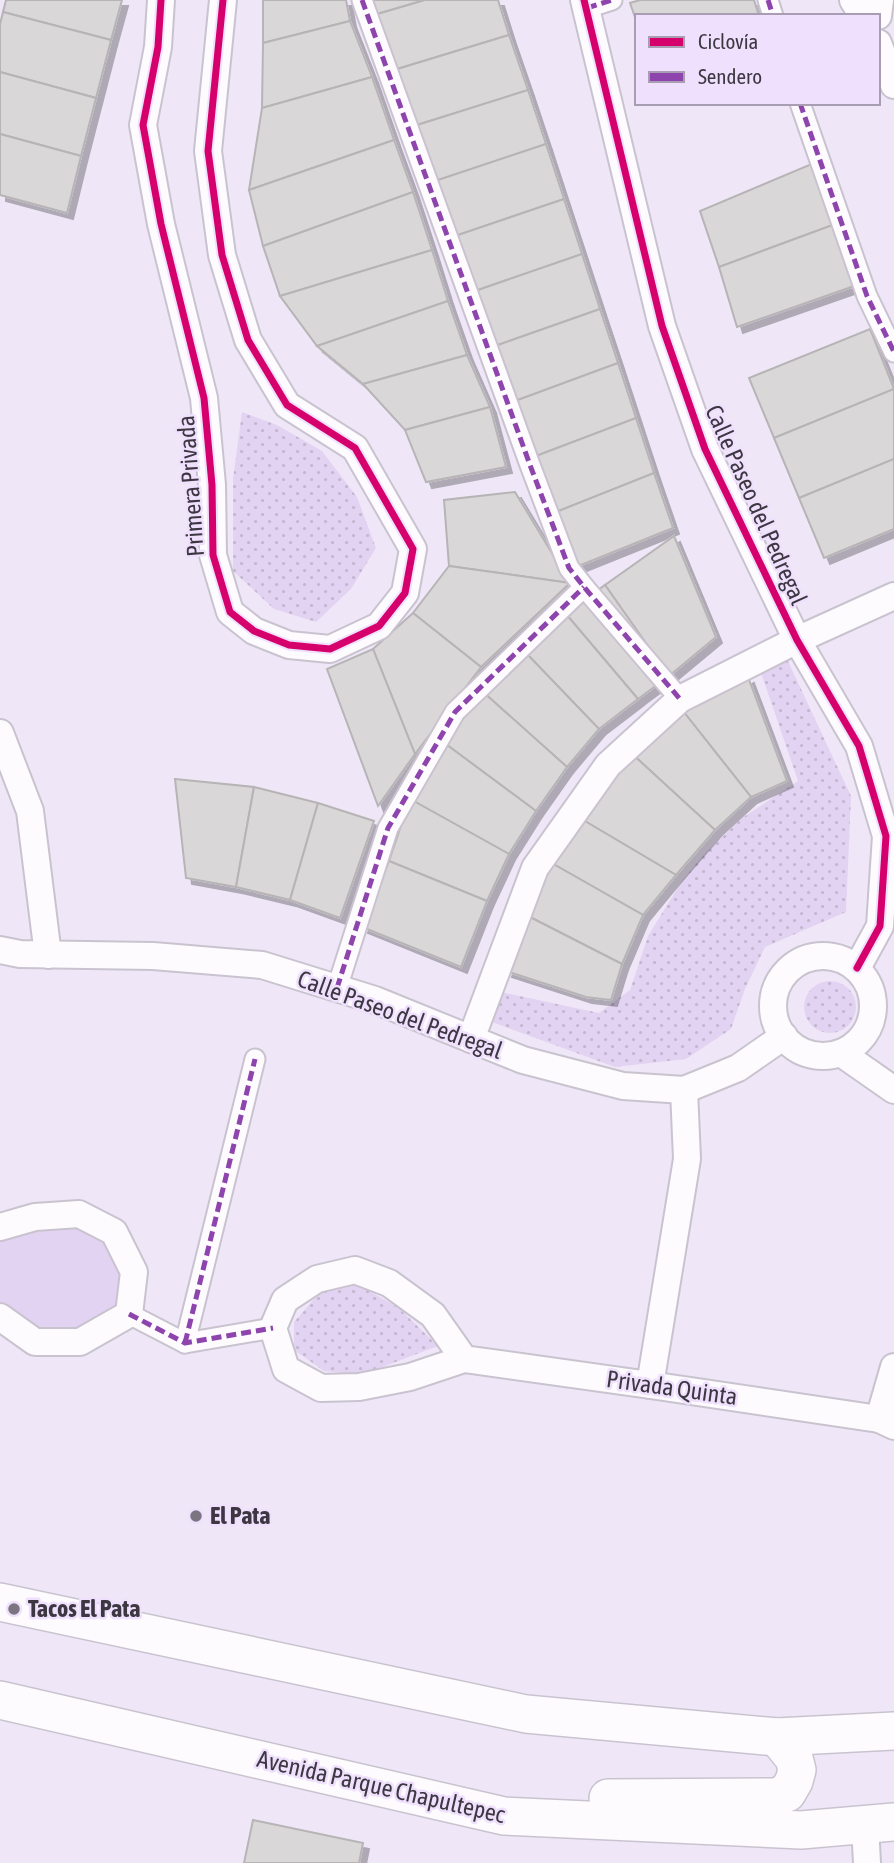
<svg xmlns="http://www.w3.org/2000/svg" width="894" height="1863" font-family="'Asap Condensed',sans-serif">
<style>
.park{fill:url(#park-dots)}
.garden{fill:#e3d3f2}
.building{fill:#dad7d9;stroke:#b7b4b6;stroke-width:2;filter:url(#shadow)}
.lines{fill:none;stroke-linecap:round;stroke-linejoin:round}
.pedestrian-casing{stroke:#c9c3cf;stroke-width:23}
.minor-casing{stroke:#c9c3cf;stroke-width:30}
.secondary-casing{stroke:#c9c3cf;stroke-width:40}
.pedestrian{stroke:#fdfbfe;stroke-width:19}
.minor{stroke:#fdfbfe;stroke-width:26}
.secondary{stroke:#fdfbfe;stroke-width:37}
.quiet{stroke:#8e44ad;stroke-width:5;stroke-dasharray:10 5;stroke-linecap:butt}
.cycleway-casing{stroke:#efe1fd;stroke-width:11}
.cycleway{stroke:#d6006c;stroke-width:7}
.poi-dot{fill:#7b7581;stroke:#efe1fd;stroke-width:2.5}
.labels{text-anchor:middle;stroke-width:5;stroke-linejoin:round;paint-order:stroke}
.street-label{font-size:24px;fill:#3d3742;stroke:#efe1fd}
.poi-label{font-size:24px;font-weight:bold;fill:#3d3742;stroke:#efe1fd;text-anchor:start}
</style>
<defs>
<pattern id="park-dots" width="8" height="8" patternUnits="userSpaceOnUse" patternTransform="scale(1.75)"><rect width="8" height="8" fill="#e3d3f2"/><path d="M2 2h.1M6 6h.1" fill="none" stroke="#c4b6d1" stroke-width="1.8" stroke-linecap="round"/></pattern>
<filter id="shadow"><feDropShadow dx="6" dy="6" stdDeviation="0" flood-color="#0004"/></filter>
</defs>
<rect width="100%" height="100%" fill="#efe7f7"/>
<g class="park">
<path d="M242,412L277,425L322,451L357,497L376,548L351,589L316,622L274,609L233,571V479Z"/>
<path d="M786,657L851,796L846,912L765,947L745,989L731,1029L686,1059L615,1067L489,1021L496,991L599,1013L630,990L648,936L682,881L705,853L742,818L798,781L759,667Z"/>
<circle cx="830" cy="1007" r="26"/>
<path d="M350,1280L399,1308L438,1346L361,1375L324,1371L294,1350V1322L321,1291Z"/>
</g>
<path class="garden" d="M78,1218L112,1238L127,1276L120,1311L85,1337L42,1338L0,1308V1231Z"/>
<g class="building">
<path d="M6,0H122L111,40L3,12Z"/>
<path d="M263,0H346L350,21L263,43Z"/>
<path d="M369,0H425L374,15Z"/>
<path d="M425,0H498L509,35L394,70L374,15Z"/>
<path d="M640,0H754L759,16H637V23L630,3Z"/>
<path d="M3,12L111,40L96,98L0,72V24Z"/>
<path d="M350,21L372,77L262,108L263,43Z"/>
<path d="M509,35L528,90L414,126L394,70Z"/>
<path d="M0,72L96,98L81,156L0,134Z"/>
<path d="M372,77L394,140L249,190L262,108Z"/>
<path d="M528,90L546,144L435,181L414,126Z"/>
<path d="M0,134L81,156L67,213L0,195Z"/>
<path d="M394,140L413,192L263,246L249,190Z"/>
<path d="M546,144L564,199L455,236L435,181Z"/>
<path d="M814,163L838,223L719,267L700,211Z"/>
<path d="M413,192L432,250L280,296L263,246Z"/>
<path d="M564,199L582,254L475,291L455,236Z"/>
<path d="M838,223L857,285L737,327L719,267Z"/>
<path d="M432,250L448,301L317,346L280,296Z"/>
<path d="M582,254L600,309L495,346L475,291Z"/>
<path d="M448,301L467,355L363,384L317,346Z"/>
<path d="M600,309L618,363L515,401L495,346Z"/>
<path d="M870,329L894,389L774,438L749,378Z"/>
<path d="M467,355L490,407L405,430L363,384Z"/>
<path d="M618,363L636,418L536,456L515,401Z"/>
<path d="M894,389V459L799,498L774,438Z"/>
<path d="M490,407L506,467L426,482L405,430Z"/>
<path d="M636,418L654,473L556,512L536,456Z"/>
<path d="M894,459V529L824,558L799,498Z"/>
<path d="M654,473L673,528L576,567L556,512Z"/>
<path d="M515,492L570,583L449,566L444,500Z"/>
<path d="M674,536L716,637L669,676L605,585Z"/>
<path d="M449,566L570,583L481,667L413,613Z"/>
<path d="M605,585L669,676L638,699L566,614Z"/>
<path d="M413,613L481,667L415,754L373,649Z"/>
<path d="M566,614L638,699L599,729L526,653Z"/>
<path d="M373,649L415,754L378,806L327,669Z"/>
<path d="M526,653L599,729L567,767L482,691Z"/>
<path d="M748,677L787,781L751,797L683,711Z"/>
<path d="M482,691L567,767L536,811L443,742Z"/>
<path d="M683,711L751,797L715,830L630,752Z"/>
<path d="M443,742L536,811L509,854L410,799Z"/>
<path d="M630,752L715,830L676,875L578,817Z"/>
<path d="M175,779L254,787L236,887L186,878Z"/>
<path d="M254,787L318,803L290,900L236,887Z"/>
<path d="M410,799L509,854L487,901L389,861Z"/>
<path d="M318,803L374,821L340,918L290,900Z"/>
<path d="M578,817L676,875L643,915L548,861Z"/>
<path d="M389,861L487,901L461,967L362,927Z"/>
<path d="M548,861L643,915L622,964L524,914Z"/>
<path d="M524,914L622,964L611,1000L586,997L506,971Z"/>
<path d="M253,1820L363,1843L359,1863H244Z"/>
</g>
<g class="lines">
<defs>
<g id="pedestrian">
<path d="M362,0L530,465L569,568L584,587L680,699"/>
<path d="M768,0L773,16"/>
<path d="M587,8L612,0"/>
<path d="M800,103L867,296L894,352"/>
<path d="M337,988L388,828L455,712L584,587"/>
<path d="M129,1314L185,1343L273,1328"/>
<path d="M185,1343L255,1059"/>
</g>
<g id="minor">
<path d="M161,0L158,47L143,125L161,224L204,398L212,485L213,555L230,612L254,631L289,645L330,649L379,626L405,593L413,549L355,448L287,405L248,340L222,255L208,151L223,0"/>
<path d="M584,0L662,326L705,449L797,640L859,746L886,836L880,926L857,968"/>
<path d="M853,0L863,16"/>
<path d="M878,16L880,0"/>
<path d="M878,43L894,85"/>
<path d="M0,733L30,811L48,955"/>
<path d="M0,950L20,954L153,956L262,965L375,1000L523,1060L623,1086L684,1090L738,1068L784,1036"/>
<circle cx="823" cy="1006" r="50"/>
<path d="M471,1039L535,868L608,765L680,699L797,640L894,596"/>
<path d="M841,1053L894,1090"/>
<path d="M0,1227L35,1217L79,1214L114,1232L134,1272L129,1314L80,1342H35L0,1317"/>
<path d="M464,1359L433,1315L389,1283L355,1270L317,1279L285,1300L273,1328L286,1369L321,1388L359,1387L410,1377L464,1359L650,1385L879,1419L894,1426"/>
<path d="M650,1385L687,1159L684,1090"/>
<path d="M879,1419L894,1367"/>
<path d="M865,1825L867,1863"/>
</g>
<g id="secondary">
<path d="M0,1602L526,1714L777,1737L894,1731"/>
<path d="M0,1700L504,1816L801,1830L894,1822"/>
<path d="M608,1798L775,1797L787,1793L794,1781L797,1770L794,1758L777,1737"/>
</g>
</defs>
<use href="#pedestrian" class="pedestrian-casing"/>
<use href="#minor" class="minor-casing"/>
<use href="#secondary" class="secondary-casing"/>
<use href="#pedestrian" class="pedestrian"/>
<use href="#minor" class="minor"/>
<use href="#secondary" class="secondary"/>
<g class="quiet">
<path d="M362,0L530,465L569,568L584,587L680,699"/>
<path d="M768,0L773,16"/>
<path d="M587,8L612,0"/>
<path d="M800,103L867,296L894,352"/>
<path d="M337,988L388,828L455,712L584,587"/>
<path d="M129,1314L185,1343L273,1328"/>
<path d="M185,1343L255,1059"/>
</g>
<defs>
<g id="cycleway">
<path d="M161,0L158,47L143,125L161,224L204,398L212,485L213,555L230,612L254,631L289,645L330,649L379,626L405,593L413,549L355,448L287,405L248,340L222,255L208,151L223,0"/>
<path d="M584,0L662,326L705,449L797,640L859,746L886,836L880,926L857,968"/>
</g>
</defs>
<use href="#cycleway" class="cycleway-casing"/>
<use href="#cycleway" class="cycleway"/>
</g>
<g class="poi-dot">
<circle cx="196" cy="1516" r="7"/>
<circle cx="14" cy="1609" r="7"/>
</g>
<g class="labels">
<g class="street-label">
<text transform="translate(191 486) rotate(-94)" y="8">Primera Privada</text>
<text transform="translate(756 505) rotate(66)" y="8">Calle Paseo del Pedregal</text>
<text transform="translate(400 1015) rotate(20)" y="8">Calle Paseo del Pedregal</text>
<text transform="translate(672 1388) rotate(8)" y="8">Privada Quinta</text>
<text transform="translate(381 1787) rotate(13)" y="8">Avenida Parque Chapultepec</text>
</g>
<g class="poi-label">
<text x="210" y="1524">El Pata</text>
<text x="28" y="1617">Tacos El Pata</text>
</g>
</g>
<rect x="635" y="14" width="245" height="91" fill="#efe1fd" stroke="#a89db2" stroke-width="2"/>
<rect x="649" y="37" width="35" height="10" fill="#d6006c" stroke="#a89db2" stroke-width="2"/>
<text x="698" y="49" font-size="21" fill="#3d3742">Ciclovía</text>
<rect x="649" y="72" width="35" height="10" fill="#8e44ad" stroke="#a89db2" stroke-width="2"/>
<text x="698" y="84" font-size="21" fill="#3d3742">Sendero</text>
</svg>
